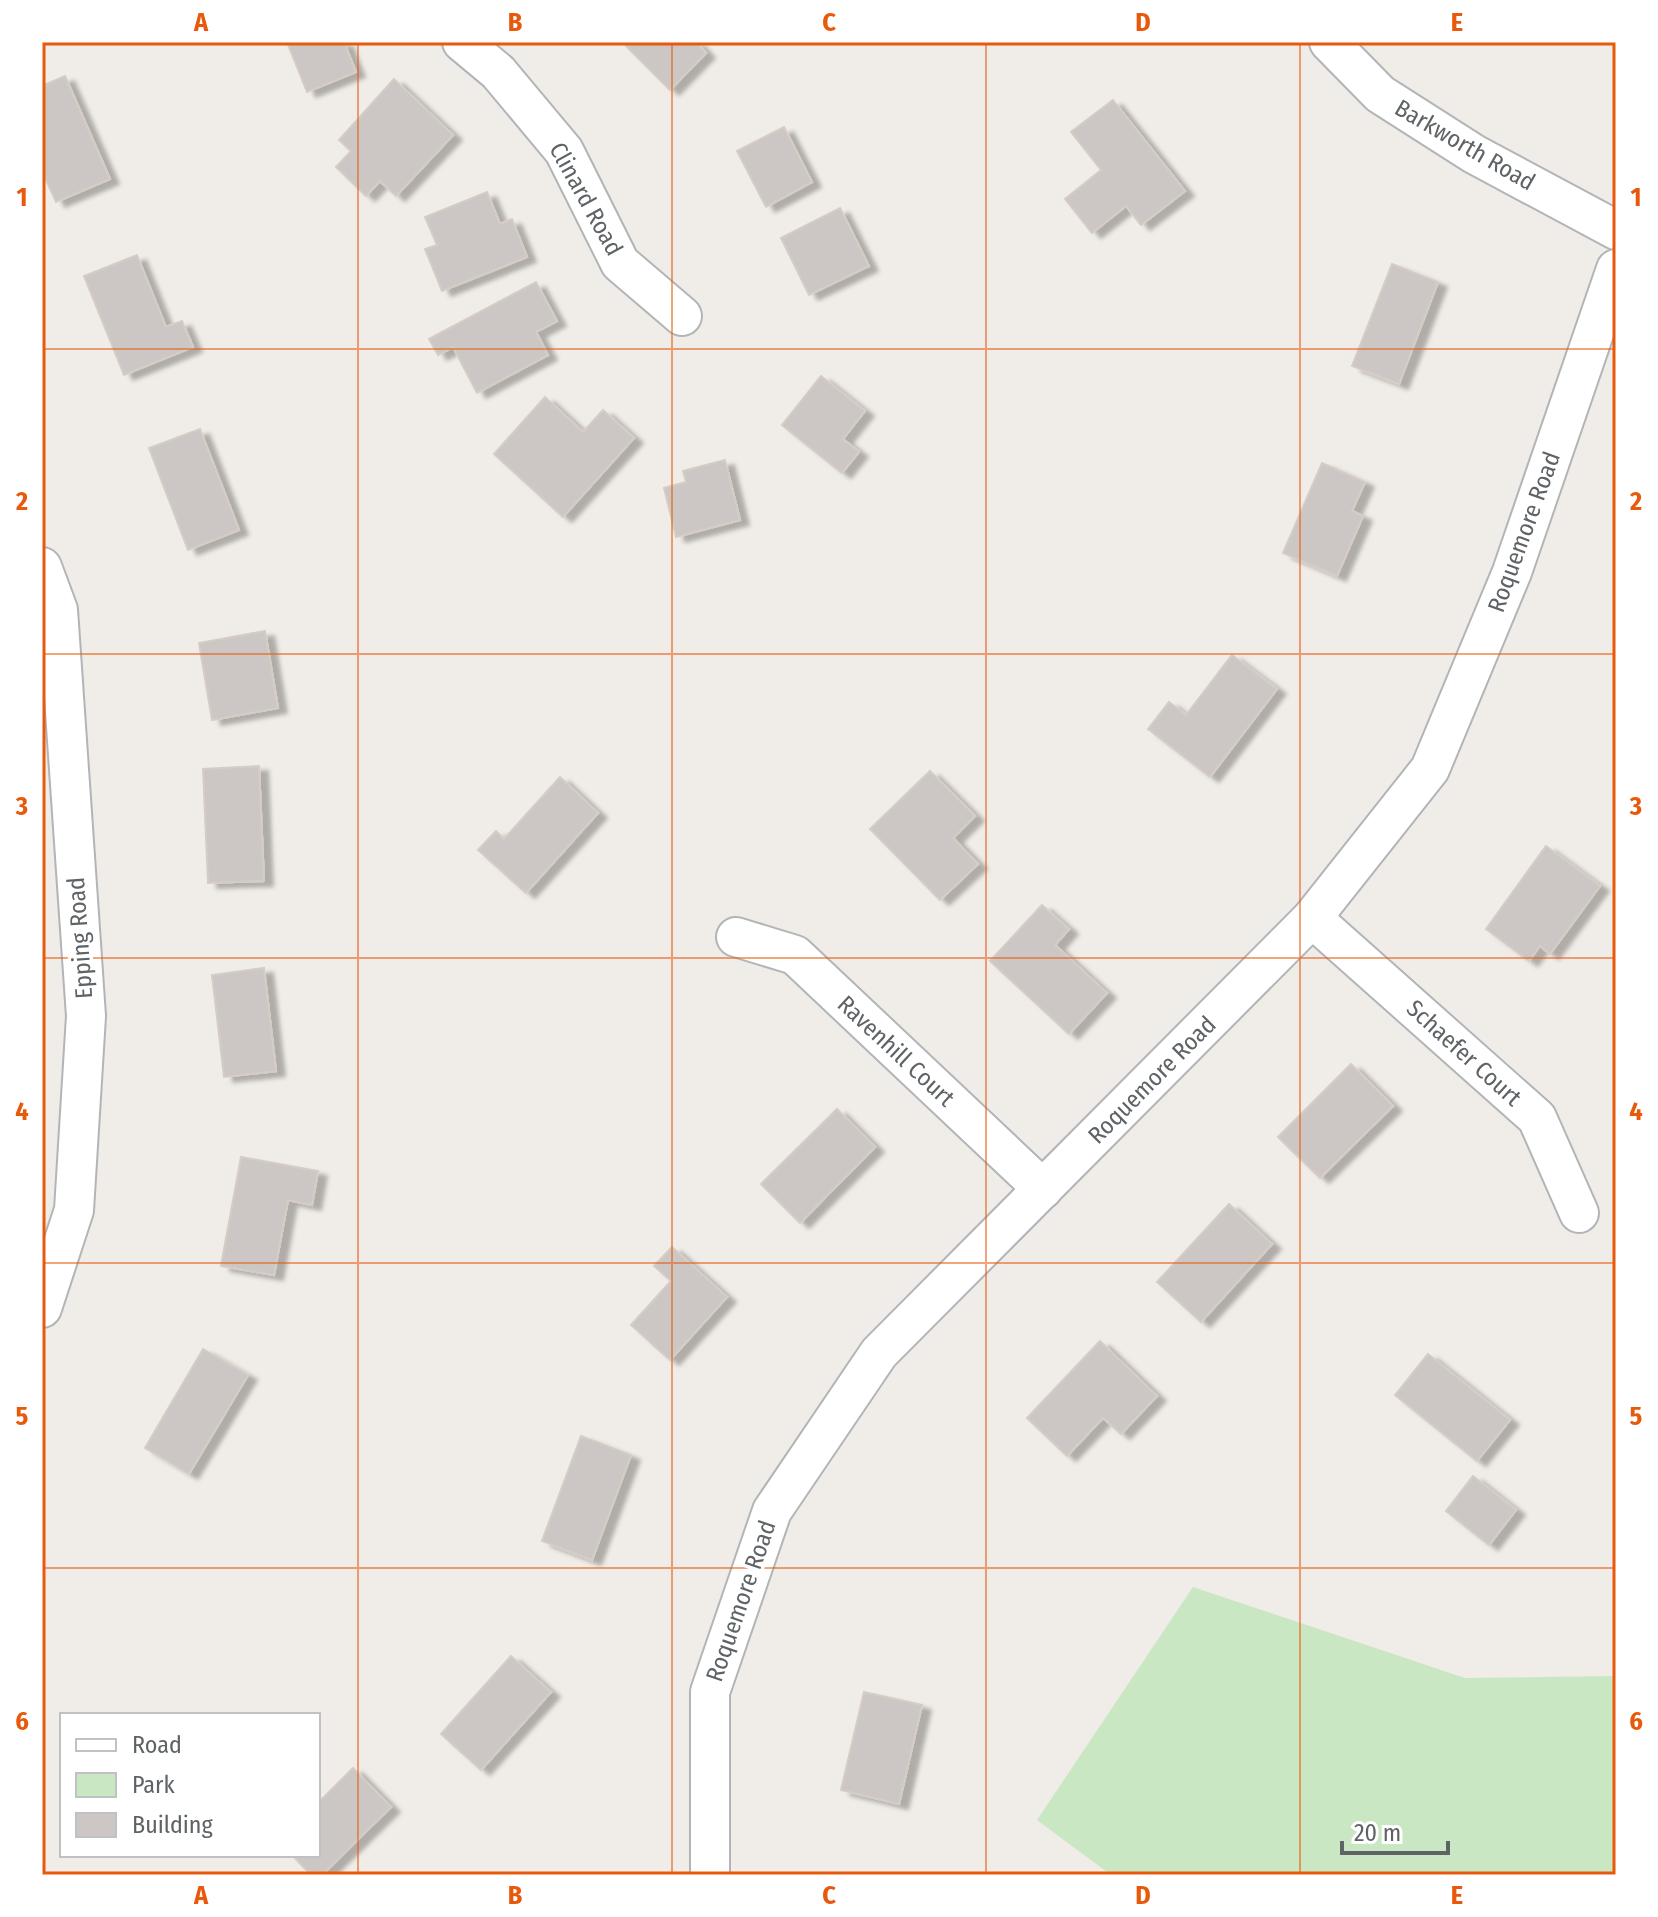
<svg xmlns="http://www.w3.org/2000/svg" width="1658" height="1917" font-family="'Fira Sans Condensed',sans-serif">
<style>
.green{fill:#cae7c4}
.building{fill:#ccc7c4;stroke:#d5cdc5;stroke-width:2;filter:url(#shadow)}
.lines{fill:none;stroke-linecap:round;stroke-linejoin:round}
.minor-casing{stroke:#b2b5b8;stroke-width:42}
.minor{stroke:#fff;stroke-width:38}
.grid{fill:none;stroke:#e8590c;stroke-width:2;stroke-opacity:0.55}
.labels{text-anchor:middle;stroke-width:7;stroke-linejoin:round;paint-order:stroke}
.street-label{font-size:24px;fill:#5e6366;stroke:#fff}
.neatline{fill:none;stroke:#e8590c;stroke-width:3}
.grid-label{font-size:26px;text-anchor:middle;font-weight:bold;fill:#e8590c}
</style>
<defs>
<filter id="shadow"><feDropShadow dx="9" dy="5" stdDeviation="2" flood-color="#0004"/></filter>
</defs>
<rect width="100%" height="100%" fill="#f0ece7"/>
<path class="green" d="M1193,1587L1465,1678L1616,1676V1875H1111L1037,1820Z"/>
<g class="building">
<path d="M287,42H344L356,72L307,92Z"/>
<path d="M630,42H696L706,53L670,90L626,46Z"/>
<path d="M65,76L110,179L56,202L42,171V86Z"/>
<path d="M394,79L453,135L396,196L380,181L366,196L336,167L351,151L339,140Z"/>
<path d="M1113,100L1185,191L1141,225L1126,206L1092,233L1065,199L1101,170L1071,132Z"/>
<path d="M784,127L812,182L766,207L737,151Z"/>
<path d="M487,192L500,224L512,219L527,257L442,291L425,249L437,245L425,217Z"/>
<path d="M840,208L869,266L809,295L781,238Z"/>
<path d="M137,255L166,327L182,321L193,347L124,375L84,276Z"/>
<path d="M1392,264L1438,282L1399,384L1352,366Z"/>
<path d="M536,282L557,321L536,332L548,355L477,393L453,347L438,355L429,339Z"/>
<path d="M821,376L865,411L843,439L859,452L842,473L782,425Z"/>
<path d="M545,397L583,432L603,410L634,438L563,517L494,454Z"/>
<path d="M200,429L239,530L188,550L149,448Z"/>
<path d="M725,460L740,520L676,537L664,488L686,482L683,471Z"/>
<path d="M1322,463L1365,482L1352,511L1363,516L1337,576L1283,553Z"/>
<path d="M265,631L278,708L212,720L199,643Z"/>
<path d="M1232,655L1277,689L1210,777L1148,729L1169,702L1186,715Z"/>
<path d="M259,766L264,881L208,883L203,769Z"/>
<path d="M930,771L975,816L953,838L978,864L940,900L870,829Z"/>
<path d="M560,777L598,813L526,893L478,850L496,831L504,839Z"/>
<path d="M1546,846L1600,886L1550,954L1540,946L1529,961L1486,929Z"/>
<path d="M1042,905L1069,929L1055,945L1107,993L1069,1034L990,961Z"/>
<path d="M264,968L276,1071L224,1077L212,975Z"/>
<path d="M1351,1064L1393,1106L1320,1178L1278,1137Z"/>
<path d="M837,1109L875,1147L800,1223L761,1184Z"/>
<path d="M241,1157L318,1171L312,1205L288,1200L274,1275L221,1266Z"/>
<path d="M1229,1204L1272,1244L1201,1322L1157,1282Z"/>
<path d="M672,1247L727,1297L670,1360L631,1325L671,1281L654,1266Z"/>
<path d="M1100,1341L1157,1396L1121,1434L1103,1418L1067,1456L1027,1418Z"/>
<path d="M203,1349L248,1375L189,1474L145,1448Z"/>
<path d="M1428,1354L1510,1420L1477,1461L1395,1395Z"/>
<path d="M581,1436L631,1455L592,1560L542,1541Z"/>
<path d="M1473,1476L1516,1510L1489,1545L1446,1511Z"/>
<path d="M511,1656L551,1692L481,1770L441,1734Z"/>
<path d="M864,1692L922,1705L899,1804L841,1790Z"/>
<path d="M353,1768L391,1807L322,1875H311L292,1855H318V1803Z"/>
</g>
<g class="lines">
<defs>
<g id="minor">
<path d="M462,42L498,72L564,151L620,263L682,316"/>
<path d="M1329,42L1380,94L1474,154L1616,230"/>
<path d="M42,567L58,610L86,1016L74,1210L42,1308"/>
<path d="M1312,918L1537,1118L1579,1213"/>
<path d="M736,937L795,955L1043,1189"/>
<path d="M710,1875V1692L772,1511L879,1353L1312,918L1430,769L1512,572L1616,269"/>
</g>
</defs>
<use href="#minor" class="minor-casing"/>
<use href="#minor" class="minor"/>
</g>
<path class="grid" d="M358,42V1875M672,42V1875M986,42V1875M1300,42V1875M42,349H1616M42,654H1616M42,958H1616M42,1263H1616M42,1568H1616"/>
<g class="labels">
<g class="street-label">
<text transform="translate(1465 145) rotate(30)" y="8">Barkworth Road</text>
<text transform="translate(586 199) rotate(61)" y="8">Clinard Road</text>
<text transform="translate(1524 532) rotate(-70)" y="8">Roquemore Road</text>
<text transform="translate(80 938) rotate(-94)" y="8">Epping Road</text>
<text transform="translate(896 1051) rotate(43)" y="8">Ravenhill Court</text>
<text transform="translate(1464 1053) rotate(42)" y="8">Schaefer Court</text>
<text transform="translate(1152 1080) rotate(-45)" y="8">Roquemore Road</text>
<text transform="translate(741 1601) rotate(-71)" y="8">Roquemore Road</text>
</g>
</g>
<rect width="1658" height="1917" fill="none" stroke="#ffffff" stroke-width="88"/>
<rect x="60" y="1713" width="260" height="144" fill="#ffffff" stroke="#bfc1c2" stroke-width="2"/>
<rect x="76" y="1739" width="40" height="12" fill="#ffffff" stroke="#bfc1c2" stroke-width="2"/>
<text x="132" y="1753" font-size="24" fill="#5e6366">Road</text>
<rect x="76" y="1773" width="40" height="24" fill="#cae7c4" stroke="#bfc1c2" stroke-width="2"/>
<text x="132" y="1793" font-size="24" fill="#5e6366">Park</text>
<rect x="76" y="1813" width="40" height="24" fill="#ccc7c4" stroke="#bfc1c2" stroke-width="2"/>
<text x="132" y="1833" font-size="24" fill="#5e6366">Building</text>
<path d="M1342 1841v12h106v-12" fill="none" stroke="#5e6366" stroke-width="4"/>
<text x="1354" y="1841" font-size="24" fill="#5e6366" stroke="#ffffff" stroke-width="6" paint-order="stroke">20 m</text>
<rect x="44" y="44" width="1570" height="1829" class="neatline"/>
<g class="grid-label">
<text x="201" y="31">A</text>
<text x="515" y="31">B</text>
<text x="829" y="31">C</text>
<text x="1143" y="31">D</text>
<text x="1457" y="31">E</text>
<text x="22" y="206">1</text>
<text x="1636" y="206">1</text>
<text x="22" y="510">2</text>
<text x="1636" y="510">2</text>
<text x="22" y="815">3</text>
<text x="1636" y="815">3</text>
<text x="22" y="1120">4</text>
<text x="1636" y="1120">4</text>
<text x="22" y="1425">5</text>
<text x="1636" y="1425">5</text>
<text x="22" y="1730">6</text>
<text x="1636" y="1730">6</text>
<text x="201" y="1904">A</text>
<text x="515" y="1904">B</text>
<text x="829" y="1904">C</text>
<text x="1143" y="1904">D</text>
<text x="1457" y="1904">E</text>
</g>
</svg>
